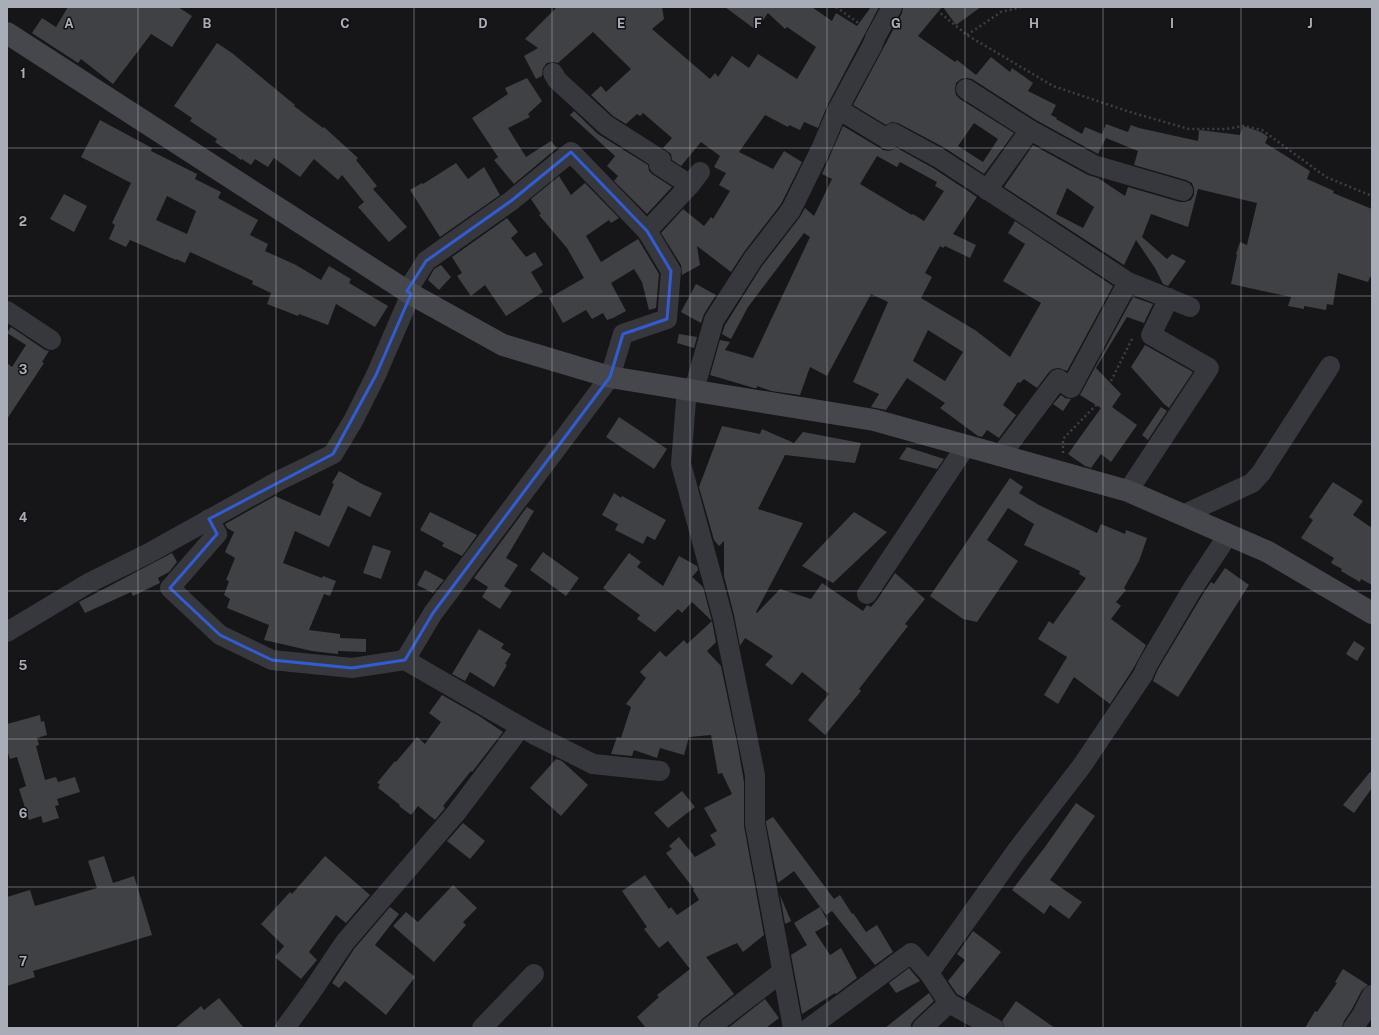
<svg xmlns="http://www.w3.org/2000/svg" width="1379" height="1035" font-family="'Public Sans',sans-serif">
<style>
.building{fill:#404145;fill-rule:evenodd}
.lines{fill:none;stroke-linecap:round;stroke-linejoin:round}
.path{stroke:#3d3f44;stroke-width:2.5;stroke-dasharray:2 3;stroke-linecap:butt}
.minor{stroke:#37383d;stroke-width:20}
.secondary{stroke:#45474d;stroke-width:22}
.marked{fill:none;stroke:#325cd3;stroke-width:3;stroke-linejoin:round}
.grid{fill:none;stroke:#a8adb8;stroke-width:1;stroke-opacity:0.55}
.grid-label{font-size:13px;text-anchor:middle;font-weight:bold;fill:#a8adb8;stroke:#111113;stroke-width:3;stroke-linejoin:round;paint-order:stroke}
</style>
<rect width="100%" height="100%" fill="#161618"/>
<g class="building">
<path d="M68,7H178L192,16L172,47L151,34L113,84L81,59L78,63L32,33L42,18L56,27Z"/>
<path d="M557,7H662L664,19L652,29L710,79L715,73L718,77L732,56L749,68L758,54L797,79L816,47L787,27L785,29L768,13L756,30L725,7H812L832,21L836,13L857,26L871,7H879L828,104L818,128L804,122L800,130L789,125L788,127L765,115L739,152L773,169L784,151L802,162L781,204L744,252L731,272L697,246L700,265L682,275L681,265L661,233L683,209L704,226L711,217L713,219L730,191L719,185L726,173L714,167L720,156L701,142L681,166L672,160L671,154L663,148L672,138L643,113L640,116L637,114L626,124L613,116L591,95L601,86L606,92L631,69L593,32L558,63L553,62L547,63L543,68L542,76L536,79L524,56L538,48L525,39Z"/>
<path d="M903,7H942L918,36L955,62L957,60L976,75L991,57L1010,72L1012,68L1033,83L1028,91L1056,105L1051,115L1057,118L1056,119L1082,134L1085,127L1102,134L1106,124L1128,132L1131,125L1139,128L1198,141L1199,130L1240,135L1243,126L1261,132L1268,137L1265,143L1310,171L1307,179L1334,191L1333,193L1372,209V277H1370L1368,282L1338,273L1333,305L1327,304L1326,310L1304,306V309L1288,306L1291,297L1231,284L1237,255L1236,254L1240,242L1247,245L1257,203L1198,189L1188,227L1151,214L1142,237L1167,259L1172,254L1186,261L1168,286L1163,284L1155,268L1136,240L1124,265L1004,187L1033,145L1088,175L1098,178L1125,196L1128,187L1180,202H1185L1191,200L1194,195V189L1192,183L1186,180L1134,165L1138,151L1106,138L1098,154L1036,120L972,79L967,78L961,79L956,83L955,89L956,95L960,99L1014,133L984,174L945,148L898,123L892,122L886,125L853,105L902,13ZM974,123L998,139L983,162L958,146ZM1067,188L1094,207L1083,228L1056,214Z"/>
<path d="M943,7H981L956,25Z"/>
<path d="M217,43L232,53L295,105L294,106L323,128L324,127L358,158L356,160L377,186L373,189L407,227L389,242L358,207L364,202L342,175L338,180L314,159L300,177L274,158L268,167L255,159L251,165L242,159L241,160L233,154H232L215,142L217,139L190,121L192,118L174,106Z"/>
<path d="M527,78L542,101L528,114L530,117L508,128L526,157L551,141L557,148L514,184L494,160L498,157L472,118L508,94L505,88Z"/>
<path d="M574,111L598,134L648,165L649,171L652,174L672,187L647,214L614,181L618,176L607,166L615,156L570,115Z"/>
<path d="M100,120L152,148L151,151L197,174L195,179L221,192L218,198L258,220L250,235L268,244L265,251L296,265L321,280L329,266L351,279L349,283L388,306L375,327L336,304L328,325L299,314L298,316L267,304L271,293L252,284L253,281L190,252L185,263L176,259V260L130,240L126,247L109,239L115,225L112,223L131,183L81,157ZM167,196L196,211L187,234L156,220Z"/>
<path d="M843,126L883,150L889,151L897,148L933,168L977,197L953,234L976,245L970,258L945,246L943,248L940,246L925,273L932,277L921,298L975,330L1010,357L1041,303L1003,281L1025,244L1008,233L1015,221L1113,286L1067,371L1059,368L1053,369L1049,372L1037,388L1024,379L1020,383L1018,382L1003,405L1016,415L999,438L987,430L982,437L978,436L940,408L945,403L907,378L886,410L871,407L879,394L853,382L888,302L871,294L827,376L810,367L800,395L771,391L757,386V388H754L710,375L720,340L730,342L725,350L753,358L810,237L804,233L748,307L731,339L722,334L725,325L762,266L800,217L805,208L814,216L832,179L822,174ZM877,156L897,167L900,162L937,182L935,186L944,191L924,221L913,214L912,215L860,184ZM928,330L963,352L945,381L913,361Z"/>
<path d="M456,163L468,179L484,167L500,195L440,237L410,190L422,183L423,184Z"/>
<path d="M559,176L571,195L585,183L619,218L611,223L609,220L586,236L601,262L638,239L659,274L656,308L649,310L642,282L634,269L611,283L626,311L613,318L607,320L603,313L592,319L586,310L563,323L549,298L584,278L567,248L539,215L541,214L531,199Z"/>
<path d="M64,194L87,206L74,232L50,219Z"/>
<path d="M507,218L518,232L511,238L526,257L535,252L543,265L531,272L543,292L506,316L485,285L471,296L457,276L462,273L452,257Z"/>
<path d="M441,265L451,277L439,290L428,280L434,269Z"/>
<path d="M696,284L716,295L704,314L701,323L681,312Z"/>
<path d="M1133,297L1153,304L1144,323L1127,317L1096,368L1121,394L1112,407L1137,425L1111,462L1101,454L1091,468L1085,466L1068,454L1101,408L1080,395Z"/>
<path d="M11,327L45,350L49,351L42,362L44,363L7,419V363L12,367L26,345L7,333Z"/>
<path d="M679,334L697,337L694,348L677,343Z"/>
<path d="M1145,345L1193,372L1169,408L1164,404L1131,367Z"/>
<path d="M1061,395L1065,398L1071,399L1063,411L1053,404Z"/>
<path d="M1161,407L1167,411L1148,440L1142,435Z"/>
<path d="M619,417L667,449L654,469L606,437Z"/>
<path d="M722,426L760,434L762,429L794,443L803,432L861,443L855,463L785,455L758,509L803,523L756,612L757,613L780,589L811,599L822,583L863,611L867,605L871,607L877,600L895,573L925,599L905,624L908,626L859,689L861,691L825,735L808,720L829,694L802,672L792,685L765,665L773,656L745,638L740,646L734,615L724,576V541L719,546L714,540L699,487Z"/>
<path d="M907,447L944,459L937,469L899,459Z"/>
<path d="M339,471L362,484L382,493L370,517L348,506L329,547L295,531L283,563L322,578L323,576L336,581L330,596L324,594L309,630L340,634V638L366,639V652L338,651V654L312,651L264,640L269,625L227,608L230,599L224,595L229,581L226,580L235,558L225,552L234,532L227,528L225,524L275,496L320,516L334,484L332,483Z"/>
<path d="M1010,478L1023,487L1019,493L1039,505L1097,533L1101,524L1125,534L1126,530L1147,538L1139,561L1124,588L1126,590L1116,602L1121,606L1111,619L1146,645L1133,669L1110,704L1074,677L1058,704L1044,695L1067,657L1038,639L1049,621L1053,624L1086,578L1079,574L1080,571L1024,545L1034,524L1008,508L987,540L1018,561L977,622L963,619L930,596Z"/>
<path d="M1333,482L1363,501L1353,515L1372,528V585L1361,579L1360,582L1341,571L1342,569L1331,563L1334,558L1301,538L1313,520L1309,517Z"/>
<path d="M614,493L621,498L622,496L666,520L655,540L647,536L643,544L615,530L618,524L602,515Z"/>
<path d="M527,507L534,511L506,558L518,565L504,586L512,591L500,609L482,597L488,587L474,578Z"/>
<path d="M430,512L477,535L462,556L442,546L444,543L420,530Z"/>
<path d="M854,512L887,532L833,583L802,566Z"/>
<path d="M373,545L391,551L381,579L363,573Z"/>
<path d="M543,552L579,578L566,596L530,570Z"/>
<path d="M172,553L177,562L169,572L158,578L160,583L133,596L131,592L85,613L79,602Z"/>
<path d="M629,553L641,562L637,567L663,586L679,556L697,566L698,570L692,577L703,587L712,621L692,602L682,613L678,609L655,632L637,619L640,615L603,588Z"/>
<path d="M1225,568L1249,585L1178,697L1153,681L1158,669L1203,594L1211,582L1214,584Z"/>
<path d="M425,570L444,580L433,593L417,585Z"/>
<path d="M712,621L716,642L707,651L721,666L738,747L744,782V826L764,935L743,952L737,943L706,957L734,994L702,1019L699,1023L698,1028H646L637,1017L659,997L657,995L690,969L668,941L659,948L644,929L647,927L622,891L645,875L669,909L671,907L677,915L699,900L693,890L694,889L666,853L672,849L669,846L679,837L695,857L716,845L710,835L717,831L704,808L732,794L722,773L718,774L711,735L689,737L684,755L660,748L657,758L634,750L632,756L611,754L617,737L621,738L631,707L626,704L646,678L640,672L660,651L666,657L684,640L687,644Z"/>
<path d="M479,629L504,644L501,648L511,654L505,664L507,665L494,687L470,672L465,681L452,674Z"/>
<path d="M1354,641L1365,648L1357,661L1346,654Z"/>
<path d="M442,695L479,716L503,732L472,772L471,771L443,806L445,808L435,820L418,806L411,815L399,806L400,805L378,788L380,784L377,783L395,761L396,762L417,737L425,744L441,722L429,713Z"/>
<path d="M40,715L41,722L44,721L47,735L37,738L39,745L36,746L45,780L56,777L58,782L75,777L80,792L57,799L59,805L55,806L59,818L43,823L41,816L29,820L19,789L26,786L17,757L10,759L7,750V724Z"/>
<path d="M556,759L562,761L588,785L561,816L530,788Z"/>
<path d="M1370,772L1372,773V788L1354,813L1343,805Z"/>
<path d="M682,791L695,807L668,828L654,813Z"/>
<path d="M1076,803L1095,816L1050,880L1082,902L1069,919L1050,905L1044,914L1012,890L1045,847Z"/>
<path d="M773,817L834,899L840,895L852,914L853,913L866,932L877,925L893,952L875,965L832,911L826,915L794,871L778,883L766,823V821Z"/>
<path d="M463,823L485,841L470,859L447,841Z"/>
<path d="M104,856L113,883L134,876L152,935L33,971L35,977L7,986V897L30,890L35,906L97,888L88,861Z"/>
<path d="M325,856L370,895L346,923L336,915L309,952L317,960L301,979L275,957L284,946L261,924L290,892L292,894Z"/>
<path d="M453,885L477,908L463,922L466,925L434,962L393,926L406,912L418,922Z"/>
<path d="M780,895L791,921L785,924Z"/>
<path d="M390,907L399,914L375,945L415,977L386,1015L345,981L339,988L332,983L354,949Z"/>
<path d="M820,907L829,924L815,932L830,955L841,948L857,978L836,994L835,993L802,1014L791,955L807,945L794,923Z"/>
<path d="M973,931L1001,952L964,998L957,994L948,981L965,960L957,954Z"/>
<path d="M909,968L920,981L896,993L889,983Z"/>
<path d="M1343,969L1368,985L1362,990L1352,1009L1344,1021L1342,1028H1305L1315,1011L1317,1012L1337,983L1335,982Z"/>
<path d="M929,993L934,1001L914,1020L911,1024V1028H885Z"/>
<path d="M219,998L244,1028H175L201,1006L204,1010Z"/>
<path d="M765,999L779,1018L766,1028H728Z"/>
<path d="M1016,1001L1055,1028H1005L1002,1021Z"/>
</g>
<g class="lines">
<g class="path">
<path d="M836,7L861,25"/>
<path d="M933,7L967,35L1053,86L1130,112L1189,129H1226L1244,126L1262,130L1326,177L1372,196"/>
<path d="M967,35L1001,12L1022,7"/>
<path d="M1063,453V439L1102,399L1133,337"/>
</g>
<g class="minor">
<path d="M553,73L557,80L606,125L661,160L659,165L690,185"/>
<path d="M966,89L1030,130L1094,165L1183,191"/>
<path d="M838,109L889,140L893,133L939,158L1128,282L1190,307"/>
<path d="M987,190L1030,130"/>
<path d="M407,291L426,261L511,201L571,152L647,231L690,185L700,172"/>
<path d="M7,311L51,340"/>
<path d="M687,388L681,464L723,618L755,775V824L793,1028"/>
<path d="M694,390L714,320L753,259L791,210L822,147L838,109L872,46L876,36L892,7"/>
<path d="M1000,456L1058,379L1071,388L1128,282"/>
<path d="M1128,491L1209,368L1151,335L1169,298"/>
<path d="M1189,512L1252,483L1261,473L1330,366"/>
<path d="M209,519L217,534L170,588L220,635L272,660L352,668L405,660L535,735L593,764L660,771"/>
<path d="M867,594L966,446"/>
<path d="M7,632L87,584L149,553L280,480L307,467L333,454L353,421L376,375L411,294"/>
<path d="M405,660L433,613L610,377L623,334L667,319L671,271L647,231"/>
<path d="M929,973L1017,850L1081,767L1143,675L1148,664L1193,588L1228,535"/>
<path d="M949,1003L994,1028"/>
<path d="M285,1028L310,994L345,942L456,813L521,727"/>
<path d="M482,1028L534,974"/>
<path d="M709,1028L782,972"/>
<path d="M809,1028L911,953L929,973L949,1003L922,1028"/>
<path d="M1353,1028L1362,1015L1372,995"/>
</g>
<path class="secondary" d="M7,33L411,294L503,345L610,377L874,420L1128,491L1268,552L1372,613"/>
</g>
<path class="marked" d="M571,152L647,231L671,271L667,319L623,334L610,377L433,613L405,660L352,668L272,660L220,635L170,588L217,534L209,519L333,454L376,375L411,294L407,291L426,261L511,201Z"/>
<path class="grid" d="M138,7V1028M276,7V1028M414,7V1028M552,7V1028M690,7V1028M827,7V1028M965,7V1028M1103,7V1028M1241,7V1028M7,148H1372M7,296H1372M7,444H1372M7,591H1372M7,739H1372M7,887H1372"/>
<g class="grid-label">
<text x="69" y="28">A</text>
<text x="207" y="28">B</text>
<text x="345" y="28">C</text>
<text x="483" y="28">D</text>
<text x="621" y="28">E</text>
<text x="758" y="28">F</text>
<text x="896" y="28">G</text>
<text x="1034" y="28">H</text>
<text x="1172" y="28">I</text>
<text x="1310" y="28">J</text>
<text x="23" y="78">1</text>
<text x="23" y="226">2</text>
<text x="23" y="374">3</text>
<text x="23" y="522">4</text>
<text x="23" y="670">5</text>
<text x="23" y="818">6</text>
<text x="23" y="966">7</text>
</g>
<rect width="1379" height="1035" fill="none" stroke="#a8adb8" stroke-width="16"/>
</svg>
